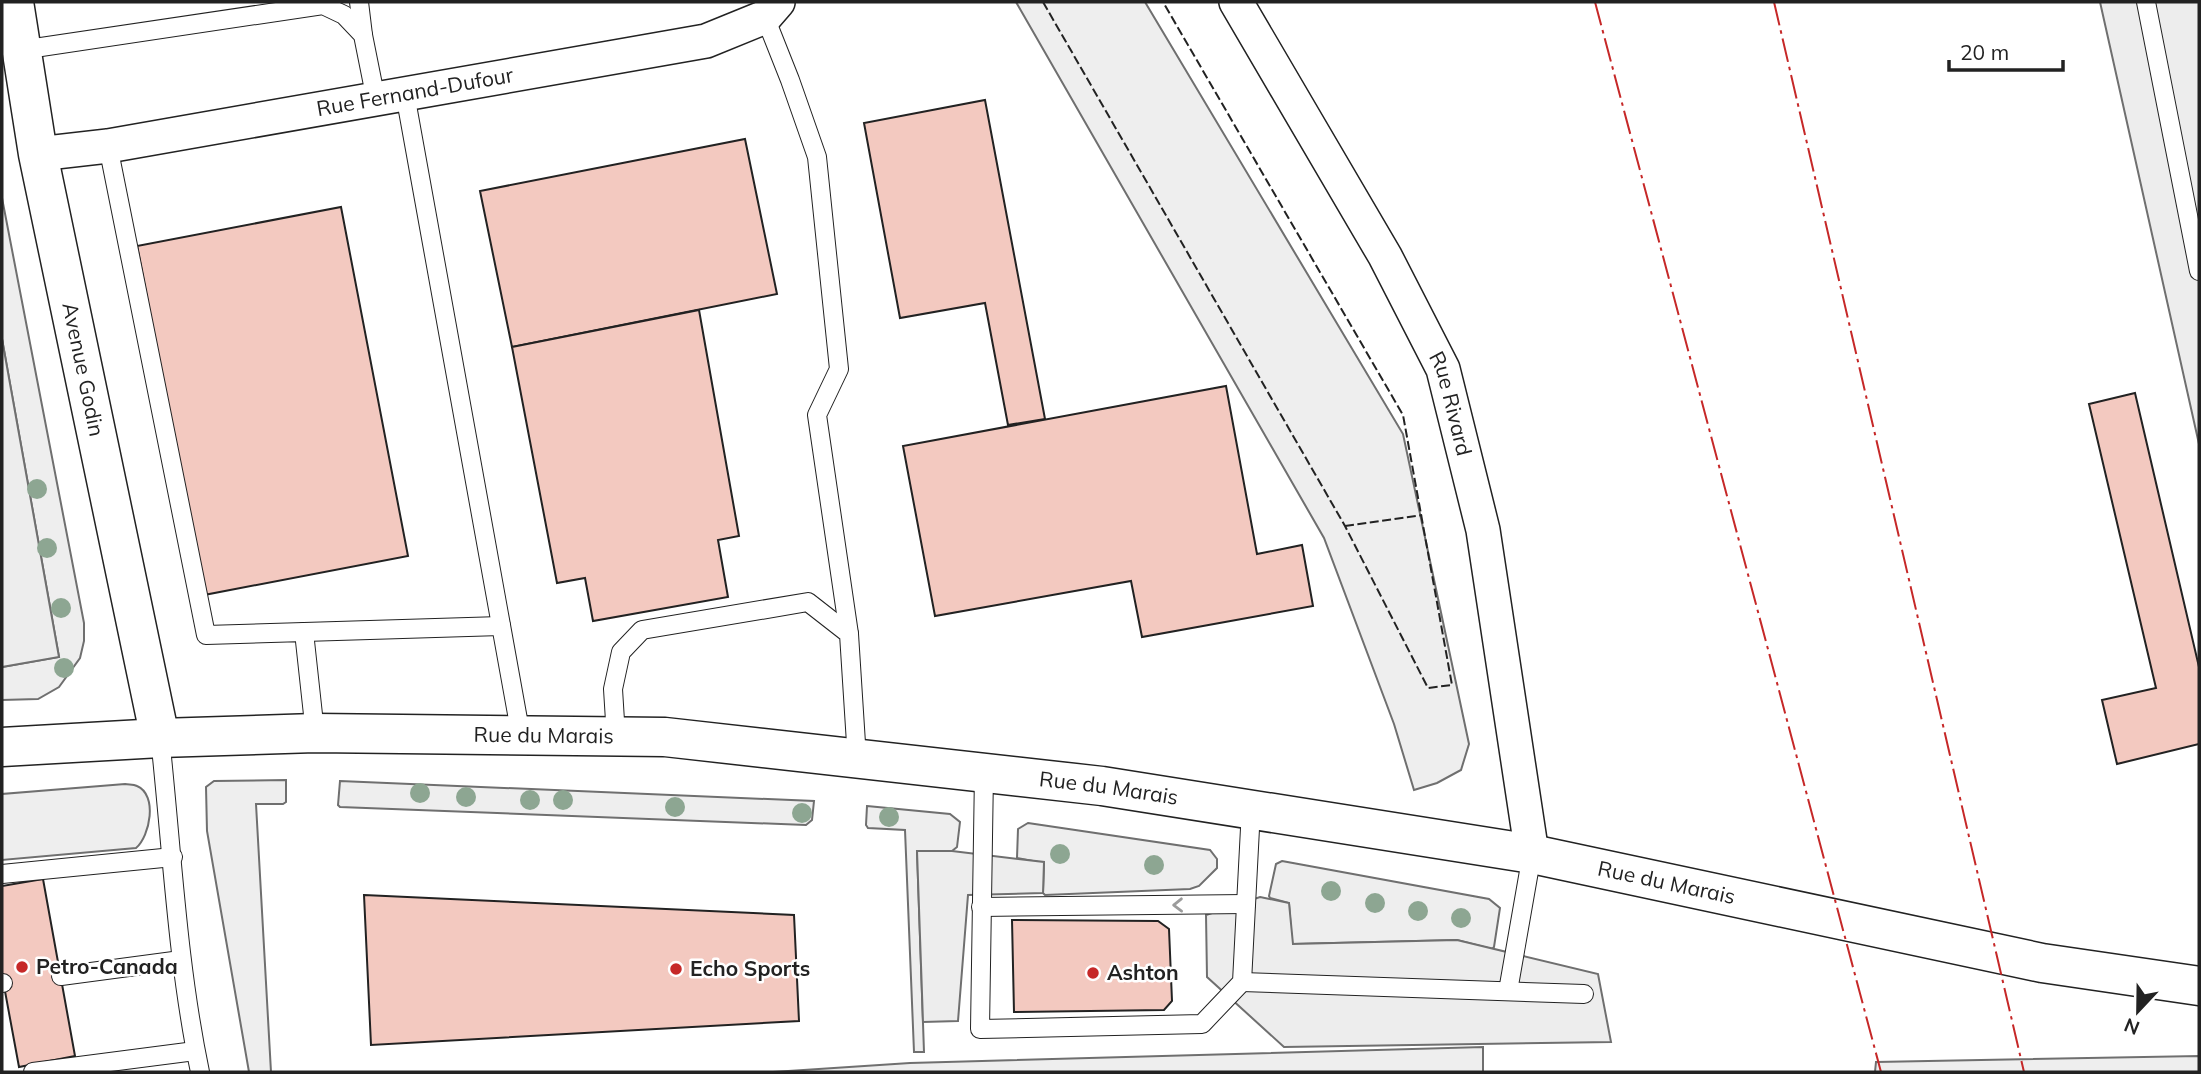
<svg xmlns="http://www.w3.org/2000/svg" width="2201" height="1074" font-family="Mulish,sans-serif">
<style>
.green{fill:#eee;stroke:#6f6f6f;stroke-width:2}
.parking{fill:#ededed;stroke:#6f6f6f;stroke-width:2}
.building{fill:#f3c9c0;stroke:#222;stroke-width:2}
.lines{fill:none;stroke-linecap:round;stroke-linejoin:round}
.service-casing{stroke:#222;stroke-width:20}
.minor-casing{stroke:#222;stroke-width:36}
.tertiary-casing{stroke:#222;stroke-width:41}
.service{stroke:#fff;stroke-width:18}
.minor{stroke:#fff;stroke-width:33}
.tertiary{stroke:#fff;stroke-width:38}
.fence{stroke:#222;stroke-width:2;stroke-dasharray:9 3.5;stroke-linecap:butt}
.power{stroke:#c62828;stroke-width:2;stroke-dasharray:24 5 3.5 5;stroke-linecap:butt}
.tree{fill:#8da692}
.oneway{stroke:#9c9c9c}
.poi-dot{fill:#c62828;stroke:#fff;stroke-width:2.5}
.labels{text-anchor:middle;stroke-width:5;stroke-linejoin:round;paint-order:stroke}
.street-label{font-size:21px;fill:#222;stroke:#fff}
.poi-label{font-size:21px;font-weight:bold;fill:#222;stroke:#fff;text-anchor:start}
</style>
<rect width="100%" height="100%" fill="#fff"/>
<g class="green">
<path d="M1016,2H1145L1403,434L1469,744L1461,770L1437,783L1414,790L1394,724L1324,538Z"/>
<path d="M2,198L84,623V641L80,658L59,687L38,699L2,700V667L59,657L2,339Z"/>
<path d="M286,780V802L283,804H256L271,1072H249L207,831L206,787L214,781Z"/>
<path d="M340,781L814,801L812,820L806,825L340,807L338,805Z"/>
<path d="M125,784C129,785 133,784 137,786C158,795 150,836 136,848L2,860V794Z"/>
<path d="M867,806L950,814L960,822L957,847L952,851H917L924,1052H914L905,830L868,828L866,825Z"/>
<path d="M1028,823L1210,850L1217,859V868L1199,886L1190,889L1045,895L1043,893L1044,863L1017,858L1018,829Z"/>
<path d="M1282,861L1489,899L1500,908L1494,947L1492,949L1457,940L1292,944L1289,903L1270,898L1269,896L1276,864Z"/>
<path d="M1483,1047V1072H773L910,1063Z"/>
<path d="M2199,1056V1072H1875L1876,1062Z"/>
</g>
<g class="parking">
<path d="M2100,2H2199V444Z"/>
<path d="M2,339L59,657L2,667Z"/>
<path d="M917,851H952L1044,862L1043,893L968,895L958,1021L923,1022Z"/>
<path d="M1260,897L1289,903L1293,944L1457,940L1598,974L1611,1042L1284,1047L1207,977L1206,915Z"/>
</g>
<g class="building">
<path d="M985,100L1045,419L1008,425L985,303L900,318L864,123Z"/>
<path d="M745,139L777,294L512,347L480,191Z"/>
<path d="M341,207L408,556L204,595L137,246Z"/>
<path d="M699,310L739,536L718,540L728,597L593,621L585,578L557,583L512,347Z"/>
<path d="M1226,386L1257,554L1302,545L1313,606L1142,637L1131,581L935,616L903,446Z"/>
<path d="M2135,393L2199,667V744L2117,764L2102,700L2156,688L2089,404Z"/>
<path d="M43,879L75,1056L19,1067L2,975V886Z"/>
<path d="M364,895L794,915L799,1021L371,1045Z"/>
<path d="M1012,920L1158,921L1169,929L1172,1001L1164,1010L1014,1012Z"/>
</g>
<g class="lines">
<defs>
<g id="service">
<path d="M359,2L363,35"/>
<path d="M2146,2L2199,271"/>
<path d="M765,17L790,80L817,157L839,369L817,415L849,634"/>
<path d="M21,50L323,5L344,15L363,35L376,100"/>
<path d="M405,94L521,736"/>
<path d="M108,146L206,635L304,632L315,733"/>
<path d="M304,632L501,626"/>
<path d="M616,737L613,689L621,652L642,630L808,602L849,634L857,759"/>
<path d="M160,738C172,849 177,962 200,1072"/>
<path d="M984,773L980,1029L1202,1024L1242,982L1251,809"/>
<path d="M2,874L173,857"/>
<path d="M981,907L1246,904"/>
<path d="M61,976L181,960"/>
<path d="M1242,982L1584,994"/>
<path d="M2,983H3"/>
<path d="M1508,991L1532,854"/>
<path d="M33,1072L195,1051"/>
</g>
<g id="minor">
<path id="s1" d="M1236,2L1385,256L1443,369L1483,530L1532,854"/>
<path id="s2" d="M38,154L108,146L706,41L765,17L778,2"/>
</g>
<g id="tertiary">
<path id="s3" d="M14,2L38,154L160,738"/>
<path id="s4" d="M2,747L160,738L315,733L665,737L1102,786L1532,854L2042,963L2199,986"/>
</g>
</defs>
<use href="#service" class="service-casing"/>
<use href="#minor" class="minor-casing"/>
<use href="#tertiary" class="tertiary-casing"/>
<use href="#service" class="service"/>
<use href="#minor" class="minor"/>
<use href="#tertiary" class="tertiary"/>
<g class="fence">
<path d="M1043,2L1345,526L1428,688L1452,685L1403,415L1163,2"/>
<path d="M1345,526L1422,515"/>
</g>
<g class="power">
<path d="M1595,2L1881,1072"/>
<path d="M1774,2L2024,1072"/>
</g>
</g>
<g class="tree">
<circle cx="37" cy="489" r="10"/>
<circle cx="47" cy="548" r="10"/>
<circle cx="61" cy="608" r="10"/>
<circle cx="64" cy="668" r="10"/>
<circle cx="420" cy="793" r="10"/>
<circle cx="466" cy="797" r="10"/>
<circle cx="530" cy="800" r="10"/>
<circle cx="563" cy="800" r="10"/>
<circle cx="675" cy="807" r="10"/>
<circle cx="802" cy="813" r="10"/>
<circle cx="889" cy="817" r="10"/>
<circle cx="1060" cy="854" r="10"/>
<circle cx="1154" cy="865" r="10"/>
<circle cx="1331" cy="891" r="10"/>
<circle cx="1375" cy="903" r="10"/>
<circle cx="1418" cy="911" r="10"/>
<circle cx="1461" cy="918" r="10"/>
</g>
<defs><path id="oneway-chevron" d="M-2-3.5L2.5 0L-2 3.5" fill="none" stroke-width="1.6" stroke-linecap="round" stroke-linejoin="round" transform="scale(1.75)"/></defs>
<use class="oneway" href="#oneway-chevron" transform="translate(1178 905) rotate(179)"/>
<g class="poi-dot">
<circle cx="22" cy="967" r="7"/>
<circle cx="676" cy="969" r="7"/>
<circle cx="1093" cy="973" r="7"/>
</g>
<g class="labels">
<g class="street-label">
<text dy="7" stroke="none"><textPath href="#s2" startOffset="382">Rue Fernand-Dufour</textPath></text>
<text dy="7" stroke="none"><textPath href="#s3" startOffset="374">Avenue Godin</textPath></text>
<text dy="7" stroke="none"><textPath href="#s1" startOffset="457">Rue Rivard</textPath></text>
<text dy="7" stroke="none"><textPath href="#s4" startOffset="542">Rue du Marais</textPath></text>
<text dy="7" stroke="none"><textPath href="#s4" startOffset="1110">Rue du Marais</textPath></text>
<text dy="7" stroke="none"><textPath href="#s4" startOffset="1676">Rue du Marais</textPath></text>
</g>
<g class="poi-label">
<text x="36" y="974">Petro-Canada</text>
<text x="690" y="976">Echo Sports</text>
<text x="1107" y="980">Ashton</text>
</g>
</g>
<rect width="2201" height="1074" fill="none" stroke="#222222" stroke-width="7"/>
<g transform="translate(2138 1011) rotate(202)" stroke="#ffffff" stroke-width="5" paint-order="stroke">
<path d="M0-5L12 26L0 18L-12 26Z" fill="#222222"/>
<text y="-10" font-size="19" font-weight="bold" text-anchor="middle" fill="#222222">N</text>
</g>
<path d="M1949 60v10h114v-10" fill="none" stroke="#222222" stroke-width="3.5"/>
<text x="1960" y="60" font-size="21" fill="#222222" stroke="#ffffff" stroke-width="5" paint-order="stroke">20 m</text>
</svg>
